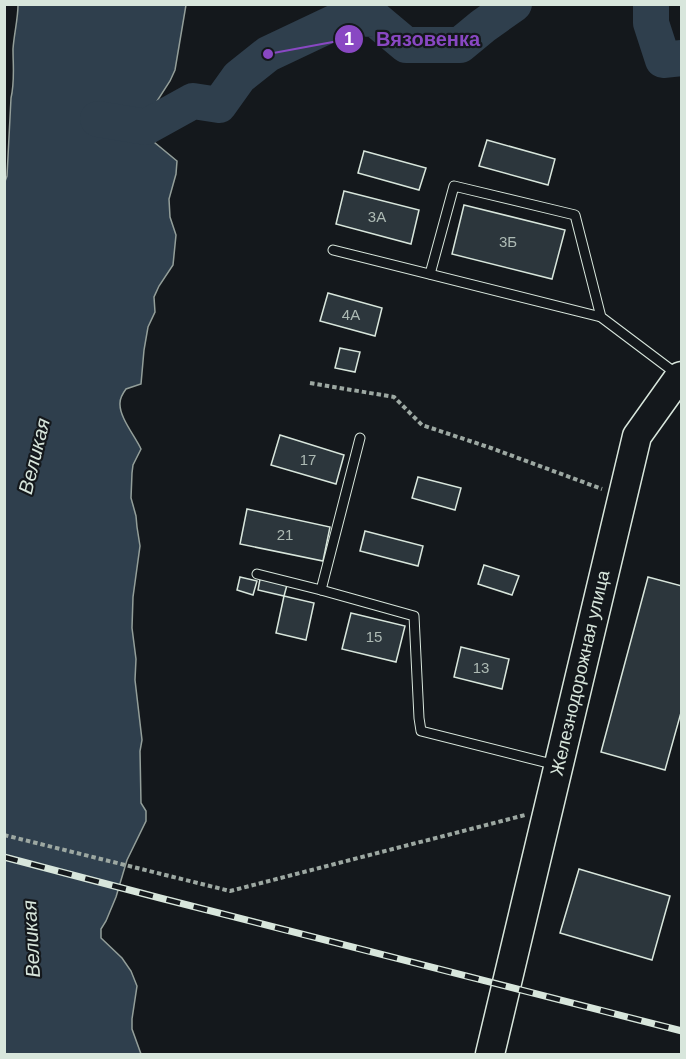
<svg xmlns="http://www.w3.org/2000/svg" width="686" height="1059" font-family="Helvetica,sans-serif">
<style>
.water{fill:#2f3f4d;stroke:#939e99;stroke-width:1.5}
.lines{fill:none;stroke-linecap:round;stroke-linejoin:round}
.river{stroke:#2f3f4d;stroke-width:36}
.building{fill:#2c363c;stroke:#d8e6dc;stroke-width:1.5}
.lane-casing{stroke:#d8e6dc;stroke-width:11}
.primary-casing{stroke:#d8e6dc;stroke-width:31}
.path{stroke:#9da8a2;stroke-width:4;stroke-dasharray:4.5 3;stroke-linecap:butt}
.lane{stroke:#14181c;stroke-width:9}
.primary{stroke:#14181c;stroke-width:28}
.rail-casing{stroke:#d8e6dc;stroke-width:7}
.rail{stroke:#14181c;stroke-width:4.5;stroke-dasharray:14;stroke-linecap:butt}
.labels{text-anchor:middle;stroke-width:4.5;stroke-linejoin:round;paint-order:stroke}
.number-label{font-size:15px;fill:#adbab4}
.street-label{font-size:18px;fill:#d8e6dc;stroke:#14181c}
.water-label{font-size:20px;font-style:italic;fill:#d8e6dc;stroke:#14181c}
.leader{fill:none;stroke:#8948c3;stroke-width:2}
.callout-dot{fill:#8948c3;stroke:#14181c;stroke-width:2}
.mark-label{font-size:18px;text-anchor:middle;font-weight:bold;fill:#fff}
.callout-label{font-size:20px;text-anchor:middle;font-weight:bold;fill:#8948c3;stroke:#14181c;stroke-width:4.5;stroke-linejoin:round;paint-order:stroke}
</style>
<rect width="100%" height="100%" fill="#14181c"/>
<path class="water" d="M18,5H186L175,70L170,81L157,101L146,127L154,142L177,161L176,174L169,199L170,217L176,235L173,265L159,286L154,297L155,312L148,327L144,350L141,384L126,389C123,393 120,398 120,403C119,417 135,436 141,449L133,465L132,473L131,498L136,516L137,527L140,546L133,597L132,628L136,659L135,680L142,740L140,751L141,803L146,811V821L127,860L116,897L106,921L101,929V938L122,958L131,971L137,986L132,1019V1029L141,1054H5L4,184L7,176L11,98C15,81 13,66 13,49C14,34 18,19 18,5Z"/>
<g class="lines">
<g class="river">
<path d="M651,4V23L663,60L682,58"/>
<path d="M98,119L146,127L193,101L219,105L239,77L268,54L344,18L375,19L406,45H460L483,26L514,4"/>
</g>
</g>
<g class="building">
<path d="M487,140L555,159L548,185L479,166Z"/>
<path d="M364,151L426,168L419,190L358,173Z"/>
<path d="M344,191L419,210L411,244L336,224Z"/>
<path d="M464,205L565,230L552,279L452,254Z"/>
<path d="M328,293L382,308L375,336L320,321Z"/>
<path d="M340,348L360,352L355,372L335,368Z"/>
<path d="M280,435L344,455L336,484L271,465Z"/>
<path d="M418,477L461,488L455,510L412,498Z"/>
<path d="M247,509L330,527L323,561L240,544Z"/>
<path d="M365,531L423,546L418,566L360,551Z"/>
<path d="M484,565L519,576L512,595L478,584Z"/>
<path d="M240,577L257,581L253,595L237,590Z"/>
<path d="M648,577L682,586V709L665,770L601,752Z"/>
<path d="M260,579L287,585L284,596L258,590Z"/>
<path d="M284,596L314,603L306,640L276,633Z"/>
<path d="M351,613L405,626L396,662L342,649Z"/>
<path d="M461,647L509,659L502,689L454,677Z"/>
<path d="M579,869L670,896L652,960L560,933Z"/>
</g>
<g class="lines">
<defs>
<g id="lane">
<path d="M333,250L601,317"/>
<path d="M430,274L454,186L575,215L601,317L678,375"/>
<path d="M360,438L321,590L414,616L419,718L421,731L556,765"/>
<path d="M257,574L321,590"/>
</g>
<path id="primary" d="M490,1054L637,436L679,377L682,376"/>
</defs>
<use href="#lane" class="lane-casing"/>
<use href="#primary" class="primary-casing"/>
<g class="path">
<path d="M310,383L394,397L422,425L491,448L602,489"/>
<path d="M4,835L230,891L525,815"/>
</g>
<use href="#lane" class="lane"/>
<use href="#primary" class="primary"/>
<defs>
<path id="rail" d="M4,857L160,898L682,1031"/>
</defs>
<use href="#rail" class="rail-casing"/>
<use href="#rail" class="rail"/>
</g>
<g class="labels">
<g class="number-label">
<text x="377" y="222">3А</text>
<text x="508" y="247">3Б</text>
<text x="351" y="320">4А</text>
<text x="308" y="465">17</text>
<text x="285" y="540">21</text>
<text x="374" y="642">15</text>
<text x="481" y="673">13</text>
</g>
<g class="street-label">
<text transform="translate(580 673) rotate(-77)" y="6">Железнодорожная улица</text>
</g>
<g class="water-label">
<text transform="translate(34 456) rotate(-76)" y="7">Великая</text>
<text transform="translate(31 939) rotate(-93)" y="7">Великая</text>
</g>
</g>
<path class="leader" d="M268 54L349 39"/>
<g class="callout-dot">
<circle cx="268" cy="54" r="6"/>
<circle cx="349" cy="39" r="15"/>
</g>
<g class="mark-label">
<text x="349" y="45">1</text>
</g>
<g class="callout-label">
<text x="428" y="46">Вязовенка</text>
</g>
<rect width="686" height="1059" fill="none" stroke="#d8e6dc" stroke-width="12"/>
</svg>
